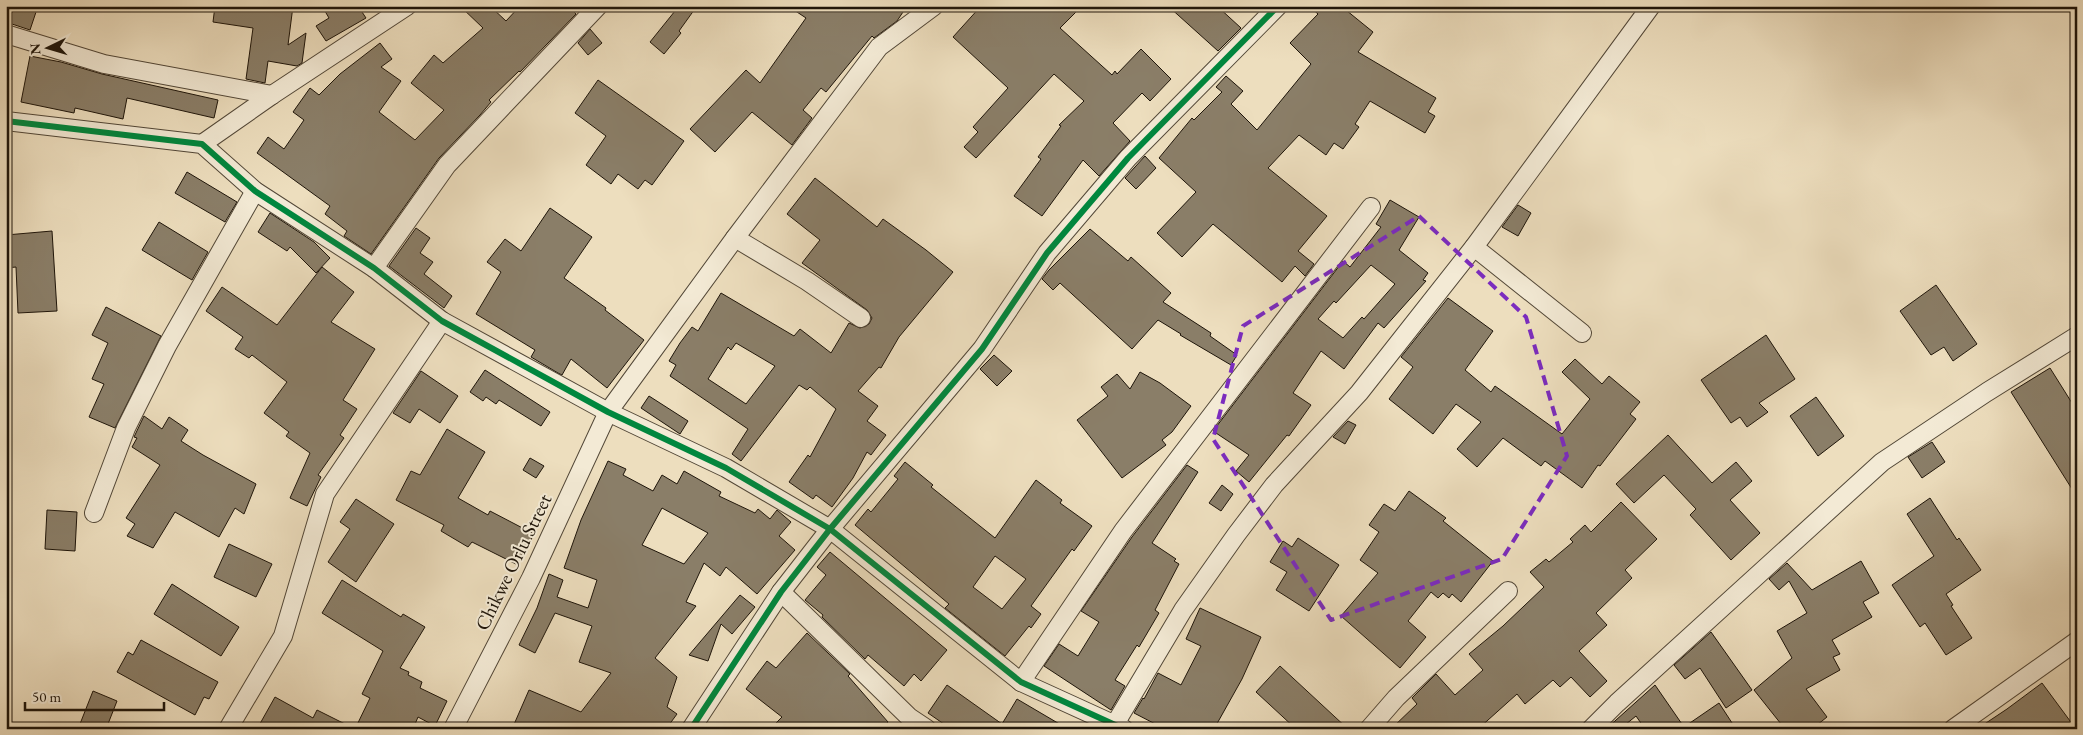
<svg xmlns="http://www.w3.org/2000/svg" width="2083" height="735" font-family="'EB Garamond',serif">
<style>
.building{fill:#8a7e68;stroke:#1e150a;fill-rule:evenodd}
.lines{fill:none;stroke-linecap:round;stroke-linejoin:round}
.minor-casing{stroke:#524737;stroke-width:20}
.minor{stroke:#f3ead5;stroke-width:18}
.cycleway-casing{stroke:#f3ead5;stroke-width:9}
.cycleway{stroke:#00873e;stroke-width:6}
.marked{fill:none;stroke:#7b2cbf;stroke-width:4;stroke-dasharray:10 6;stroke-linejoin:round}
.labels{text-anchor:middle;stroke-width:4;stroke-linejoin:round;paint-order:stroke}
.street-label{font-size:20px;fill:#1e150a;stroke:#f3ead5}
</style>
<rect width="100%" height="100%" fill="#eddebe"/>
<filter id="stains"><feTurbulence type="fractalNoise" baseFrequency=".004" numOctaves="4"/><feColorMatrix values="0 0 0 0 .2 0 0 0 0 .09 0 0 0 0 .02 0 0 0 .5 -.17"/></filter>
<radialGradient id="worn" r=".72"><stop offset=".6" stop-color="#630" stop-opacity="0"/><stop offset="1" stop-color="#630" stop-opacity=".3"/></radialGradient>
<g class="building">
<path d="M6,6H38L30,30L6,22Z"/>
<path d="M215,6H293L288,45L306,33L302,63L297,66L268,61L265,83L246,79L253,28L213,22Z"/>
<path d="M322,6H358L366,18L326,41L316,26L329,18Z"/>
<path d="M460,6H490L506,21L520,6H569L576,14L520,72L519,71L489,100L491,102L480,115L439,158L371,254L344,236L347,231L325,214L330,206L257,153L268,137L284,149L304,120L293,112L310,88L319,95L340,74L380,43L392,59L381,67L401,81L379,112L415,140L444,110L411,83L434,55L443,63L483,28Z"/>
<path d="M679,6H697L679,31L681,33L664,54L650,42Z"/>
<path d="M788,6H907L897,21L874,38L872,36L826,92L821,88L803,110L812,118L792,145L752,112L715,152L690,129L746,70L760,83L806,18Z"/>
<path d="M981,6H1082L1060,28L1112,75L1115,71L1117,74L1141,49L1171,79L1150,101L1142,93L1113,123L1130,141L1099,176L1083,160L1042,216L1014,196L1041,159L1038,157L1061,126L1059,125L1084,101L1054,74L976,158L964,147L978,132L973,127L1008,88L953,37Z"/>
<path d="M1168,6H1217L1241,28L1218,51Z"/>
<path d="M1309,6H1341L1373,32L1358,52L1436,98L1428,112L1435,116L1425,133L1370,101L1355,124L1359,127L1343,149L1334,143L1326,155L1299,135L1268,168L1327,216L1298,251L1314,264L1305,276L1295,266L1282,282L1213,224L1182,257L1157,233L1196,192L1159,158L1192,118L1194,120L1222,92L1216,87L1226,76L1243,91L1231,104L1257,130L1311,64L1290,43L1318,14Z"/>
<path d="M590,29L602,43L588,55L578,43Z"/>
<path d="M30,56L61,62L102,74L218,100L214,118L127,98L123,119L75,108L74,113L21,102Z"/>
<path d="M598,80L684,141L652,185L645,180L638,189L618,174L611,184L586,165L606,136L575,113Z"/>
<path d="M1145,156L1156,168L1136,189L1125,178Z"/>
<path d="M187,172L237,202L225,222L175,193Z"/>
<path d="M815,178L877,227L883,219L926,250L953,272L899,337L881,368L879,367L858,391L878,406L867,421L886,435L871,455L867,452L853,478L832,507L816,495L813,499L789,482L808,455L810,457L836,409L810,387L807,390L799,385L741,461L732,454L748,429L670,376L676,365L669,361L680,343L692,327L698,331L721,293L794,336L800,329L831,353L849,323L860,328L869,324L872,318L867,310L802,263L820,240L787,214ZM736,343L775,366L746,404L708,379L728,347L731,350Z"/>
<path d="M1390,200L1419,217L1399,250L1428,273L1423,280L1426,281L1384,328L1378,323L1344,369L1321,351L1293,393L1311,405L1289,436L1287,435L1249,482L1236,471L1249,455L1213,431L1343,261L1350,267L1381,227L1376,224ZM1371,265L1395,284L1364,319L1362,317L1343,338L1318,319L1334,301L1336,303Z"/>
<path d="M1518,205L1531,213L1518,236L1502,227Z"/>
<path d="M550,208L592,237L564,278L606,308L605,310L644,340L607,388L571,359L562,375L558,373L531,357L535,350L476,314L501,272L487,262L505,239L521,251Z"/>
<path d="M270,213L314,242L330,258L316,273L290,247L287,251L258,232Z"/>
<path d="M159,222L208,252L192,280L142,250Z"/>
<path d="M416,228L430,238L420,253L433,262L424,274L452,296L444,308L389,266Z"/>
<path d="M1090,229L1128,261L1131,257L1171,293L1163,302L1211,333L1210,336L1237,355L1231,365L1180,335L1181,334L1158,320L1132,349L1060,283L1053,290L1042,279L1049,270Z"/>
<path d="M52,231L57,311L18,313L16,267L6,268V235Z"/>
<path d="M322,267L354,292L331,322L375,349L343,400L357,409L340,435L344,438L318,475L321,477L307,506L290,498L310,453L286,436L289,432L264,413L287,382L252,355L249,358L235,349L243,337L206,311L222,287L277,325Z"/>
<path d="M1936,285L1977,344L1953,361L1944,347L1931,355L1900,311Z"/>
<path d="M1448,298L1493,331L1465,370L1491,392L1495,386L1562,434L1590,399L1562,372L1575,359L1602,384L1609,376L1640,402L1630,414L1636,419L1600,466L1598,465L1582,488L1545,461L1541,466L1503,438L1477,467L1457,449L1481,422L1456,404L1433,434L1389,399L1413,367L1401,357Z"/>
<path d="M106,307L161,336L115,428L89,417L104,384L92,379L108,343L92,335Z"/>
<path d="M1766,335L1795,379L1759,403L1768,412L1747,427L1740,417L1731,423L1701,380Z"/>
<path d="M994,355L1012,371L997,386L980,369Z"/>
<path d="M2050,368L2077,411V497L2011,392Z"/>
<path d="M485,370L550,412L541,426L499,400L496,404L486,397L483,401L470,392Z"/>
<path d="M421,371L458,396L440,423L419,409L410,423L393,413Z"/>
<path d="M1140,372L1160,383L1191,406L1172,432L1162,440L1166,445L1122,478L1077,420L1108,396L1101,387L1117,374L1130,389Z"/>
<path d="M649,396L688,421L680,434L641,408Z"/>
<path d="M1816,397L1844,436L1818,456L1790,416Z"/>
<path d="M144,416L162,429L169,417L188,430L181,441L203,455L256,484L244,514L235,508L219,537L175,512L153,548L127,536L135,524L126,518L160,465L132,447L137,438L134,437Z"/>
<path d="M1348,421L1356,425L1345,444L1333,437Z"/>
<path d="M447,429L485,452L458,498L488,515L490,511L534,534L518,565L472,542L468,547L441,531L444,525L396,500L411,471L420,475Z"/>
<path d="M1668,435L1712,483L1736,462L1752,481L1730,500L1760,533L1731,560L1690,515L1696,509L1664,475L1634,503L1616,484Z"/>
<path d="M1932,442L1945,462L1922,478L1908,457Z"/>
<path d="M530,458L544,466L536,478L523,470Z"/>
<path d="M608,461L626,469L623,475L653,491L662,475L677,484L684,471L721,492L719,496L755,513L758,509L770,519L777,510L791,522L779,536L795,550L757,594L726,567L720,576L704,563L686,602L696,606L655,658L677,677L667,707L677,714L666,729H512L529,690L581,712L611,673L579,662L592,626L555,613L535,653L519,645L537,608L549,574L563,580L557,597L588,608L597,580L564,568L581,520ZM662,508L708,533L684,564L642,545Z"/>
<path d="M905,462L933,485L931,487L995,538L1036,480L1062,500L1060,503L1092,526L1074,551L1072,549L1031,606L1041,614L1031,628L1029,626L1005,656L945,608L949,604L855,525L868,509L871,512L898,479L894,476ZM995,556L1026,579L1002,609L973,587Z"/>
<path d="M1187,465L1198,472L1152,543L1176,559L1174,561L1179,564L1155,610L1159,613L1139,647L1137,645L1115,680L1125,686L1111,710L1044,666L1059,644L1078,656L1099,622L1081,611L1132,537Z"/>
<path d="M1222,485L1233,494L1221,511L1209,503Z"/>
<path d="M1409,491L1446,518L1443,521L1493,561L1461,602L1452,594L1449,598L1443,593L1438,598L1431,592L1408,621L1426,637L1400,668L1341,616L1378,573L1360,560L1379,532L1369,525L1384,504L1395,511Z"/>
<path d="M1930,498L1957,540L1959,538L1981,570L1946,594L1953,605L1951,606L1972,638L1946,655L1925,623L1920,627L1892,585L1934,556L1907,514Z"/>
<path d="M356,499L394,524L356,582L328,562L350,529L340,522Z"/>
<path d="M1621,502L1657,539L1625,570L1632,578L1596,613L1607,625L1579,651L1607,681L1590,697L1571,677L1560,687L1553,680L1525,704L1517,694L1478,729H1391L1417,704L1412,698L1436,674L1455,695L1483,670L1469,654L1503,626L1544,587L1530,572L1546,559L1549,562L1573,542L1570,539L1585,525L1591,532Z"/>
<path d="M47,510L77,512L75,551L45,549Z"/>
<path d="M1298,538L1339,565L1309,611L1276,590L1287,572L1270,562L1283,541L1292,547Z"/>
<path d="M229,544L272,564L256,597L214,577Z"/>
<path d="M830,552L947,650L921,681L914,674L904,686L868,655L865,659L822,617L823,615L805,600L826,575L817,567Z"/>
<path d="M1861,561L1879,593L1863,602L1872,617L1832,640L1840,654L1833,657L1840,670L1806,689L1827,717L1812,729H1785L1754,690L1792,658L1777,631L1807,613L1789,581L1779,590L1769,579L1787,563L1812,590Z"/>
<path d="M342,580L401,617L403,614L425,627L400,668L409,672L408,675L422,682L420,688L447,701L435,726L418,717L413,729H355L370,698L362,694L383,651L322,613Z"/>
<path d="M172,584L239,627L221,656L154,614Z"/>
<path d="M740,595L755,607L732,634L721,624L708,661L689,655Z"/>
<path d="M1200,608L1261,637L1242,679L1214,729H1165L1134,713L1143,698L1144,699L1158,673L1181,685L1201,646L1186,639Z"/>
<path d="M1711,632L1752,690L1726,708L1700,668L1685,679L1674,665Z"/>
<path d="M807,633L850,674L848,676L888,722L881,729H770L782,717L746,689L767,661L776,668Z"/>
<path d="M141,640L218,682L209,699L204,697L195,715L117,672L128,652L133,655Z"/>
<path d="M1280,666L1348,729H1296L1256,692Z"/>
<path d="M2042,683L2076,729H1977L2007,709Z"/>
<path d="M947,685L1002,724L1017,699L1068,729H951L928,713Z"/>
<path d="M1655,685L1684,727L1719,703L1736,729H1645L1636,716L1620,729H1606Z"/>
<path d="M93,691L117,701L106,729H78Z"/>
<path d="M275,697L313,718L317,710L355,729H257Z"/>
</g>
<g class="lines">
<defs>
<g id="minor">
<path d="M6,34L104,64L272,95"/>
<path d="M6,121L202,144L255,191L374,268L442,321L608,412L726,468L830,529L1021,682L1124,729"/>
<path d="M202,144L272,95L407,6"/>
<path d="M735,238L807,281L861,318"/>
<path d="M1474,247L1582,333"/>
<path d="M374,268L447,165L598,6"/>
<path d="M94,513L126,428L167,346L255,191"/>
<path d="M781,592L909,717L927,729"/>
<path d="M1021,682L1123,531L1371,207"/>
<path d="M1115,724L1183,610L1236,535L1274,485L1359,393L1474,247L1651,6"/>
<path d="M228,729L283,636L325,494L442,321"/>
<path d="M453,729L531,578L608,412L735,238L879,47L934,6"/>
<path d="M691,729L781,592L830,529L982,349L1047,253L1128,158L1278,6"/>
<path d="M1369,729L1396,698L1508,591"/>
<path d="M1591,729L1617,703L1882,462L1987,392L2077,336"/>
<path d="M1953,729L2077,641"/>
</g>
</defs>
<use href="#minor" class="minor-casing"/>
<use href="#minor" class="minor"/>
<defs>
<g id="cycleway">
<path d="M6,121L202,144L255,191L374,268L442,321L608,412L726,468L830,529L1021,682L1124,729"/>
<path d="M691,729L781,592L830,529L982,349L1047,253L1128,158L1278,6"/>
</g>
</defs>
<use href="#cycleway" class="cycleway-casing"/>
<use href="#cycleway" class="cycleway"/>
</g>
<path class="marked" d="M1419,216L1526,317L1567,456L1502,559L1331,620L1213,439L1243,326Z"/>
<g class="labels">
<g class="street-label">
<text transform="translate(513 562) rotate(-64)" y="7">Chikwe Orlu Street</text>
</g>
</g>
<rect width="2083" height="735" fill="none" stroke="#eddebe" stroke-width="25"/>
<rect x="8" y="8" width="2068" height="720" fill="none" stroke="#1e150a" stroke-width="2.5"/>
<rect x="12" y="12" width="2058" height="710" fill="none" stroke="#1e150a"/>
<g transform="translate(48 48) rotate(265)" stroke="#f3ead5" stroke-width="4" paint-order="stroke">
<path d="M0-4L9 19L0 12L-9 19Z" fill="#1e150a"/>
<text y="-8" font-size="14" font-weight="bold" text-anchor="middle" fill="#1e150a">N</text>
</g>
<path d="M25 702v8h139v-8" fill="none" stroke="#1e150a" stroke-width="2.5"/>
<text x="32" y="702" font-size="15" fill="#1e150a" stroke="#f3ead5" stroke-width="4" paint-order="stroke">50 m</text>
<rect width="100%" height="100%" filter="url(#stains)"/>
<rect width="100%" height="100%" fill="url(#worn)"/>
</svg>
